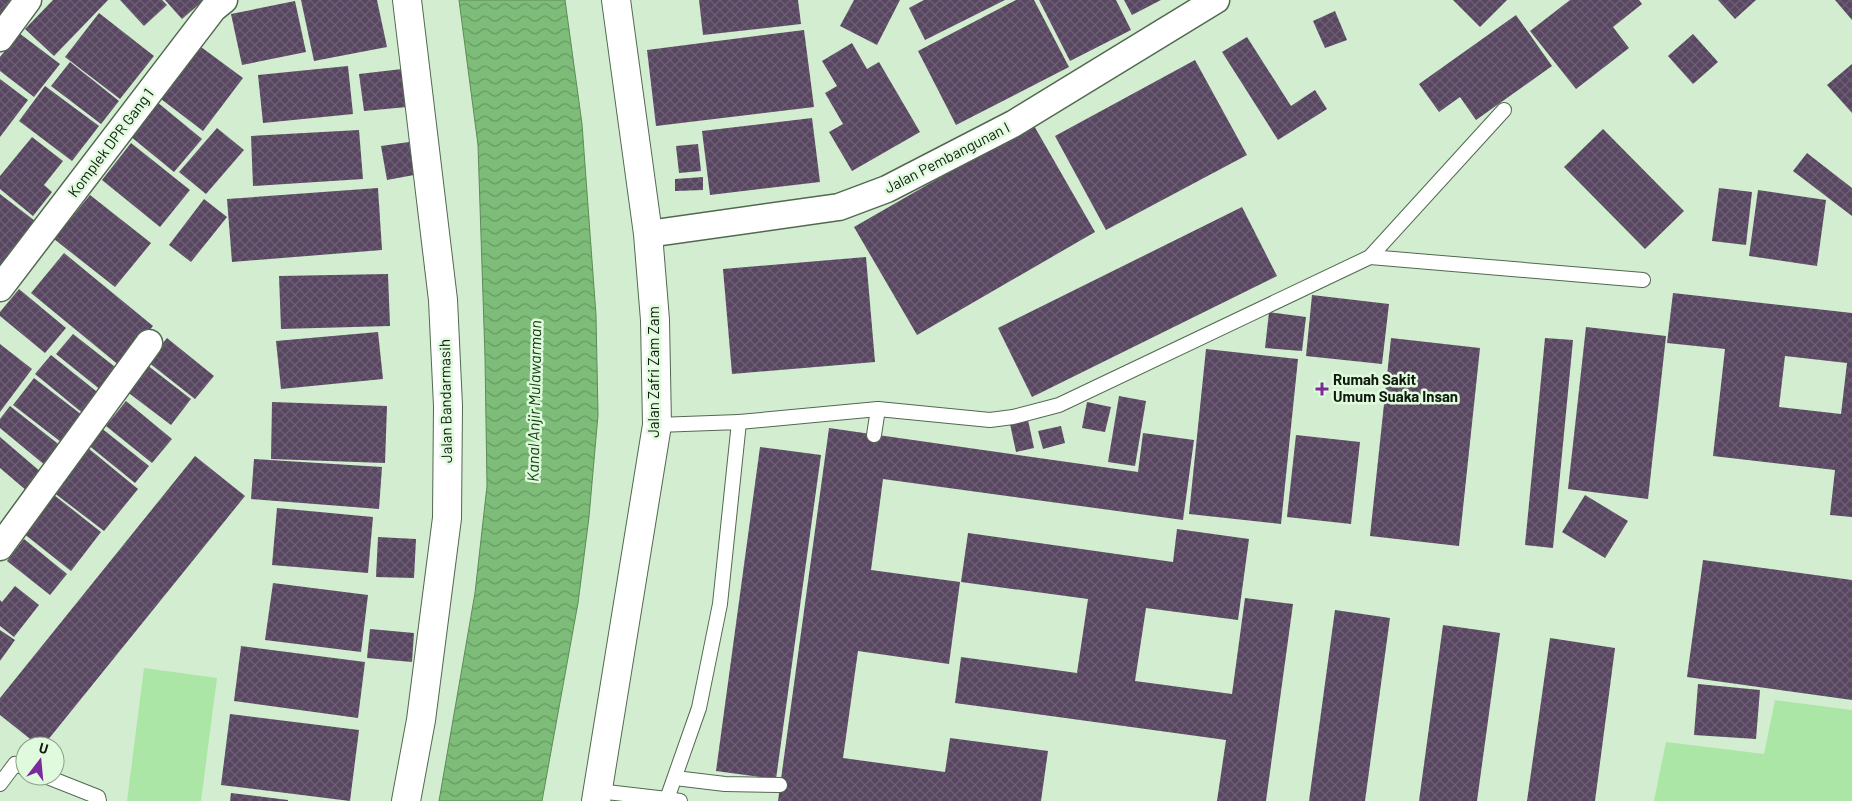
<svg xmlns="http://www.w3.org/2000/svg" width="1852" height="801" font-family="Barlow,sans-serif">
<style>
.green{fill:#ace6a7}
.water{fill:url(#water-waves);stroke:#5d8c59}
.building{fill:url(#building-cross-hatch);fill-rule:evenodd}
.lines{fill:none;stroke-linecap:round;stroke-linejoin:round}
.service-casing{stroke:#526950;stroke-width:16}
.minor-casing{stroke:#526950;stroke-width:29}
.tertiary-casing{stroke:#526950;stroke-width:30}
.secondary-casing{stroke:#526950;stroke-width:30}
.service{stroke:#fff;stroke-width:14}
.minor{stroke:#fff;stroke-width:26}
.tertiary{stroke:#fff;stroke-width:28}
.secondary{stroke:#fff;stroke-width:28}
.poi-dot{fill:#7a2a9b;stroke:#dffadc;stroke-width:2}
.labels{text-anchor:middle;stroke-width:5;stroke-linejoin:round;paint-order:stroke}
.street-label{font-size:15px;fill:#101a0f;stroke:#dffadc}
.poi-label{font-size:15px;font-weight:bold;fill:#101a0f;stroke:#dffadc;text-anchor:start}
.water-label{font-size:16px;font-style:italic;fill:#113d10;stroke:#dffadc}
</style>
<defs>
<pattern id="water-waves" width="16" height="10" patternUnits="userSpaceOnUse" patternTransform="scale(1.25)"><rect width="16" height="10" fill="#7ebd79"/><path d="M0 5q4-4 8 0t8 0" fill="none" stroke="#669962"/></pattern>
<pattern id="building-cross-hatch" width="8" height="8" patternUnits="userSpaceOnUse" patternTransform="scale(1.25)"><rect width="8" height="8" fill="#594762"/><path d="M0 0l8 8M0 8l8-8" fill="none" stroke="#6c5e73"/></pattern>
</defs>
<rect width="100%" height="100%" fill="#d2edcf"/>
<g class="green">
<path d="M144,668L217,678L201,801H127Z"/>
<path d="M1775,700L1852,710V801H1654L1666,742L1764,754Z"/>
</g>
<path class="water" d="M459,0H565L582,124L596,315L598,415L589,517L578,603L542,801H439L475,593L487,486L485,357L478,145Z"/>
<g class="building">
<path d="M0,0H12L0,17Z"/>
<path d="M53,0H108L54,56L25,29Z"/>
<path d="M120,0H162L167,5L144,26Z"/>
<path d="M165,0H204L182,19Z"/>
<path d="M301,0H377L387,47L314,61Z"/>
<path d="M699,0H798L801,24L703,35Z"/>
<path d="M854,0H900L877,45L840,26Z"/>
<path d="M924,0H1005L925,40L909,8Z"/>
<path d="M1016,0H1034L1069,67L956,125L918,51Z"/>
<path d="M1039,0H1116L1131,30L1070,61Z"/>
<path d="M1124,0H1161L1132,15Z"/>
<path d="M1453,0H1507L1480,27Z"/>
<path d="M1570,0H1639L1642,4L1613,27L1629,48L1576,89L1530,31Z"/>
<path d="M1718,0H1756L1735,19Z"/>
<path d="M1835,0H1852V20Z"/>
<path d="M295,1L306,52L242,65L231,14Z"/>
<path d="M1335,11L1347,40L1325,48L1313,21Z"/>
<path d="M99,13L154,56L120,99L65,57Z"/>
<path d="M1516,15L1552,66L1476,120L1460,97L1439,112L1419,84Z"/>
<path d="M804,30L814,107L656,126L647,50Z"/>
<path d="M19,33L60,64L34,97L0,71V57Z"/>
<path d="M1693,34L1718,62L1693,84L1668,56Z"/>
<path d="M1247,37L1291,106L1315,90L1327,109L1278,140L1222,52Z"/>
<path d="M852,43L867,69L879,62L920,132L852,171L829,132L843,124L825,93L837,86L822,61Z"/>
<path d="M201,47L243,78L203,131L161,99Z"/>
<path d="M1195,60L1247,155L1106,230L1055,136Z"/>
<path d="M70,62L119,101L101,124L51,86Z"/>
<path d="M1852,64V113L1827,85Z"/>
<path d="M348,66L353,114L263,123L258,75Z"/>
<path d="M402,69L407,107L364,111L359,74Z"/>
<path d="M0,79L28,100L0,137Z"/>
<path d="M45,86L99,126L72,161L19,121Z"/>
<path d="M157,102L202,139L174,172L130,136Z"/>
<path d="M812,118L820,182L710,195L702,131Z"/>
<path d="M1033,124L1095,232L917,335L854,227Z"/>
<path d="M217,128L244,150L206,194L179,172Z"/>
<path d="M1603,129L1684,211L1645,249L1564,167Z"/>
<path d="M359,130L363,179L253,186L251,136Z"/>
<path d="M32,137L63,161L44,185L52,192L33,216L0,189V176Z"/>
<path d="M409,142L414,175L387,180L381,146Z"/>
<path d="M131,143L190,190L160,227L102,180Z"/>
<path d="M698,144L701,171L679,173L676,146Z"/>
<path d="M1807,153L1852,188V216L1793,171Z"/>
<path d="M703,177V190L675,191V179Z"/>
<path d="M378,188L382,250L232,262L227,199Z"/>
<path d="M1719,188L1752,192L1746,245L1712,241Z"/>
<path d="M1758,190L1826,200L1817,266L1749,256Z"/>
<path d="M0,194L35,221L0,268Z"/>
<path d="M90,195L151,243L115,287L54,239Z"/>
<path d="M204,199L227,217L191,262L169,245Z"/>
<path d="M1242,207L1277,276L1032,397L998,328Z"/>
<path d="M64,253L153,326L120,366L31,293Z"/>
<path d="M866,257L875,362L732,374L723,269Z"/>
<path d="M388,274L390,326L281,329L279,276Z"/>
<path d="M19,289L66,328L45,353L0,316V312Z"/>
<path d="M1673,293L1852,313V517L1830,515L1835,470L1713,456L1725,349L1667,343ZM1785,356L1847,363L1841,414L1779,407Z"/>
<path d="M1312,295L1389,304L1382,364L1306,356Z"/>
<path d="M1269,312L1306,317L1302,351L1265,348Z"/>
<path d="M1586,327L1666,336L1648,499L1568,489Z"/>
<path d="M378,332L383,379L281,389L276,341Z"/>
<path d="M73,334L119,370L102,391L56,354Z"/>
<path d="M167,338L214,376L195,399L148,362Z"/>
<path d="M1391,338L1480,348L1459,546L1370,536Z"/>
<path d="M1545,338L1573,340L1553,548L1525,545Z"/>
<path d="M0,344L32,369L0,412Z"/>
<path d="M1206,349L1298,359L1281,524L1189,514Z"/>
<path d="M51,355L101,395L85,415L35,374Z"/>
<path d="M147,365L191,399L171,425L126,391Z"/>
<path d="M34,378L82,415L61,442L13,405Z"/>
<path d="M1119,396L1146,401L1135,466L1108,462Z"/>
<path d="M126,401L172,439L152,463L106,426Z"/>
<path d="M272,402L387,406L385,463L271,459Z"/>
<path d="M1087,402L1111,407L1105,432L1082,428Z"/>
<path d="M10,406L62,447L46,466L0,428V419Z"/>
<path d="M1028,420L1034,448L1016,452L1010,424Z"/>
<path d="M1061,426L1065,443L1043,449L1038,431Z"/>
<path d="M100,427L149,466L135,483L87,444Z"/>
<path d="M829,428L1138,472L1143,433L1194,440L1183,520L883,479L871,570L960,582L949,664L858,651L843,758L945,772L950,738L1048,751L1041,801H778Z"/>
<path d="M1296,435L1360,442L1351,524L1287,517Z"/>
<path d="M0,437L42,473L27,491L0,468Z"/>
<path d="M760,447L821,455L776,779L716,771Z"/>
<path d="M88,448L138,489L104,531L53,492Z"/>
<path d="M195,456L245,496L43,746H39L0,715V698Z"/>
<path d="M254,459L382,467L379,509L251,499Z"/>
<path d="M54,495L101,532L71,571L23,533Z"/>
<path d="M1585,495L1628,521L1605,558L1562,532Z"/>
<path d="M277,508L373,517L368,573L272,565Z"/>
<path d="M1177,529L1249,539L1238,620L1146,608L1135,681L1232,694L1245,598L1293,604L1266,801H1217L1226,740L955,703L961,657L1077,673L1088,599L961,582L968,533L1173,562Z"/>
<path d="M378,537L416,539L414,578L376,577Z"/>
<path d="M24,539L67,574L50,595L7,561Z"/>
<path d="M1703,560L1852,580V700L1687,677Z"/>
<path d="M273,583L368,595L361,652L265,640Z"/>
<path d="M15,586L39,605L14,637L0,626V600L2,602Z"/>
<path d="M1335,610L1390,618L1365,801H1309Z"/>
<path d="M1443,625L1500,633L1477,801H1419Z"/>
<path d="M370,629L414,633L412,662L367,658Z"/>
<path d="M0,630L15,640L0,661Z"/>
<path d="M1550,638L1615,648L1595,801H1527Z"/>
<path d="M241,646L365,662L358,718L234,701Z"/>
<path d="M1698,684L1760,690L1756,739L1694,735Z"/>
<path d="M230,714L359,730L350,801L221,785Z"/>
<path d="M231,793L288,800V801H230Z"/>
</g>
<g class="lines">
<defs>
<g id="service">
<path d="M1370,257L1643,280"/>
<path d="M739,422L878,409L990,420L1013,417L1059,405L1370,257L1504,110"/>
<path d="M874,435L878,409"/>
<path d="M45,776L98,797L99,801"/>
<path d="M675,778L725,784L780,785"/>
<path d="M0,784L15,764L25,768"/>
<path d="M598,791L667,799L699,708L720,604L739,422L657,425"/>
<path d="M667,799L680,801"/>
</g>
<g id="minor">
<path d="M0,38L28,0"/>
<path d="M648,234L839,207L887,189L1013,124L1216,0"/>
<path d="M0,288L213,9L224,0"/>
<path d="M0,547L149,343"/>
</g>
<path id="tertiary" d="M406,801L421,720L447,518L448,406L443,300L407,0"/>
<path id="secondary" d="M596,801L657,425L655,320L648,234L616,0"/>
</defs>
<use href="#service" class="service-casing"/>
<use href="#minor" class="minor-casing"/>
<use href="#tertiary" class="tertiary-casing"/>
<use href="#secondary" class="secondary-casing"/>
<use href="#service" class="service"/>
<use href="#minor" class="minor"/>
<use href="#tertiary" class="tertiary"/>
<use href="#secondary" class="secondary"/>
</g>
<path class="poi-dot" d="M1319.5 381.5h5v5h5v5h-5v5h-5v-5h-5v-5h5z"/>
<g class="labels">
<g class="street-label">
<text transform="translate(111 143) rotate(-53)" y="5">Komplek DPR Gang 1</text>
<text transform="translate(947 158) rotate(-27)" y="5">Jalan Pembangunan I</text>
<text transform="translate(654 372) rotate(-90)" y="5">Jalan Zafri Zam Zam</text>
<text transform="translate(446 401) rotate(-91)" y="5">Jalan Bandarmasih</text>
</g>
<g class="poi-label">
<text x="1333" y="385">Rumah Sakit<tspan x="1333" dy="17">Umum Suaka Insan</tspan></text>
</g>
<g class="water-label">
<text transform="translate(534 401) rotate(-89)" y="6">Kanal Anjir Mulawarman</text>
</g>
</g>
<g transform="translate(40 761) rotate(16)"><circle r="24" fill="#dffadc" stroke="#8ca08a"/>
<path d="M0-4L9 19L0 12L-9 19Z" fill="#7a2a9b"/>
<text y="-8" font-size="14" font-weight="bold" text-anchor="middle" fill="#101a0f">U</text>
</g>
</svg>
